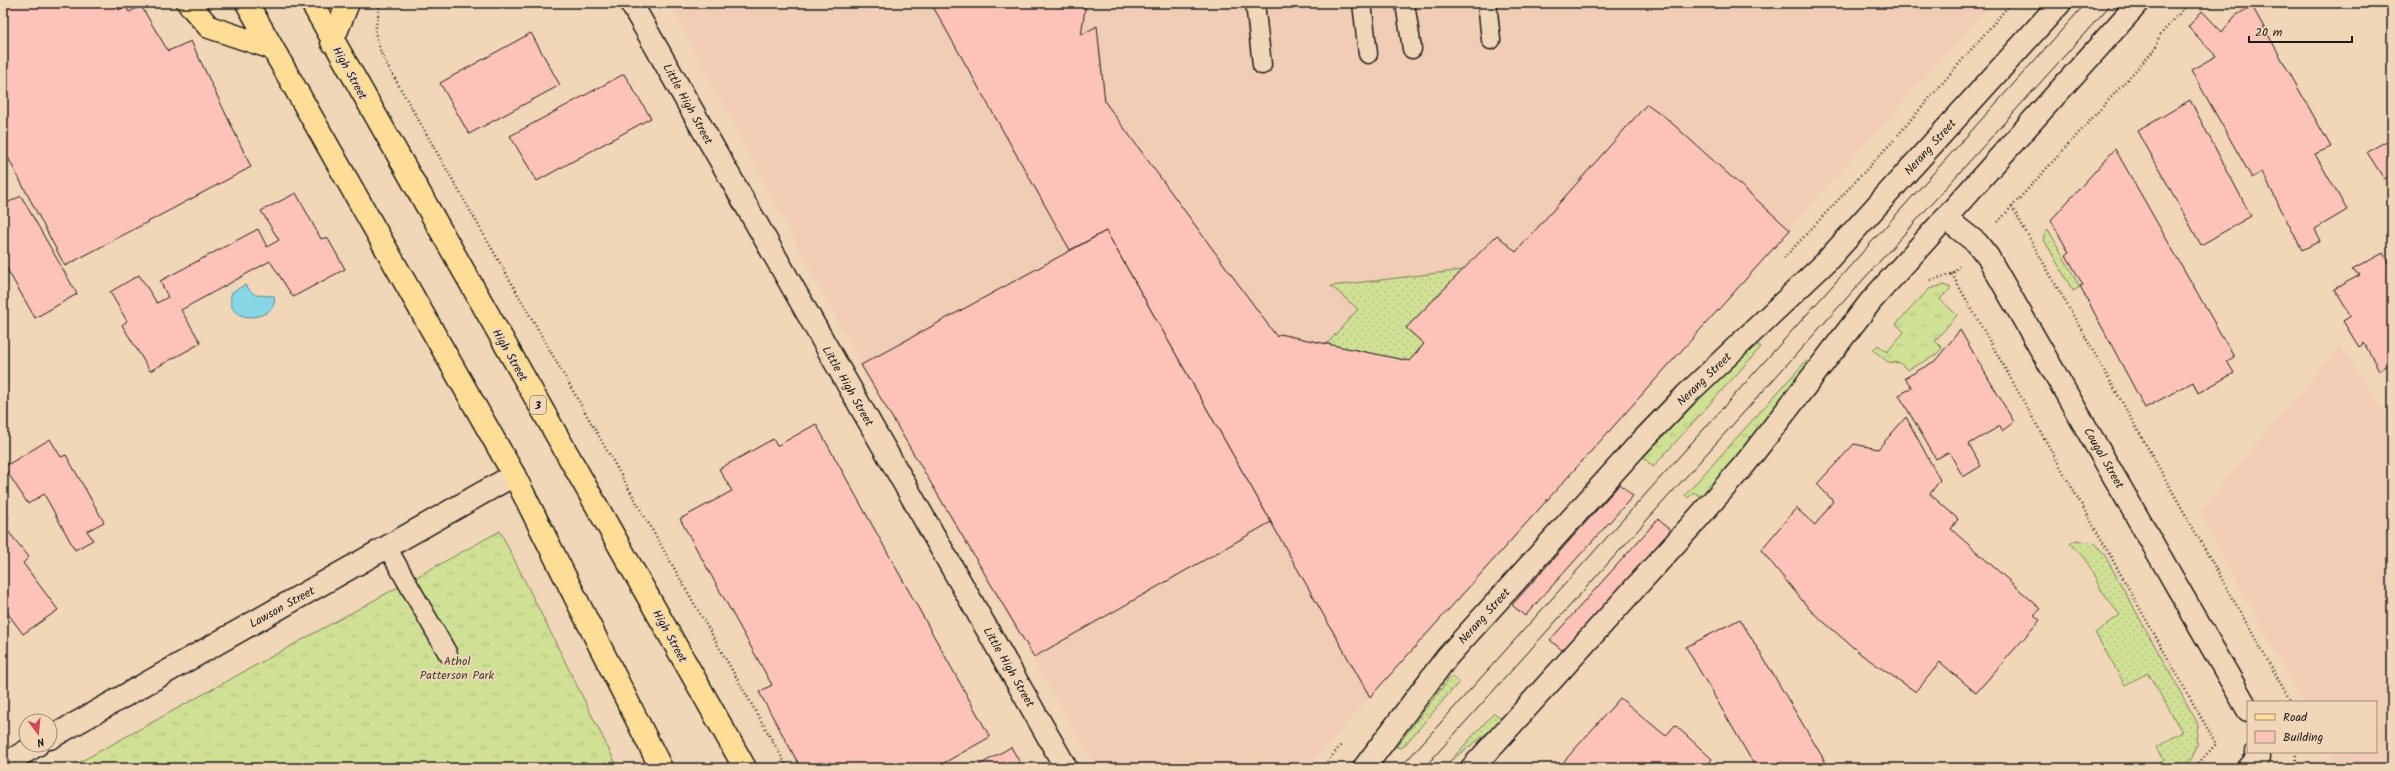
<svg xmlns="http://www.w3.org/2000/svg" width="2395" height="771" font-family="Kalam,sans-serif">
<style>
.built{fill:#f1cdb5}
.grass{fill:url(#grass-tufts);stroke:#767e58}
.garden{fill:url(#garden-dots);stroke:#767e58}
.water{fill:#87d6e5;stroke:#5c8c95}
.building{fill:#fec3b8;stroke:#1c1c1c}
.lines{fill:none;stroke-linecap:round;stroke-linejoin:round}
.service-casing{stroke:#1c1c1c;stroke-width:21}
.minor-casing{stroke:#1c1c1c;stroke-width:25}
.secondary-casing{stroke:#1c1c1c;stroke-width:25}
.primary-casing{stroke:#1c1c1c;stroke-width:25}
.path{stroke:#1c1c1c;stroke-width:2.5;stroke-dasharray:1 3;stroke-linecap:butt}
.service{stroke:#f1d7b8;stroke-width:18}
.minor{stroke:#f1d7b8;stroke-width:22}
.secondary{stroke:#f1d7b8;stroke-width:22}
.primary{stroke:#fedd96;stroke-width:22}
.tram{stroke:#1c1c1c;stroke-width:1}
.labels{text-anchor:middle;stroke-width:4;stroke-linejoin:round;paint-order:stroke}
.shield{fill:#f1d7b8;stroke:#5c544b;stroke-width:1}
.shield-label{font-size:11px;font-weight:bold;fill:#1c1c1c}
.street-label{font-size:12px;fill:#1c1c1c;stroke:#f1d7b8}
.park-label{font-size:12px;fill:#404334;stroke:#f1d7b8}
</style>
<defs>
<pattern id="grass-tufts" width="24" height="20" patternUnits="userSpaceOnUse"><rect width="24" height="20" fill="#d0e195"/><path d="M3 7l-1-3M5 7V3M7 7l1-3M15 17l-1-3M17 17v-4M19 17l1-3" fill="none" stroke="#b2c080"/></pattern>
<pattern id="garden-dots" width="8" height="8" patternUnits="userSpaceOnUse"><rect width="8" height="8" fill="#d0e195"/><path d="M2 2h.1M6 6h.1" fill="none" stroke="#b2c080" stroke-width="1.8" stroke-linecap="round"/></pattern>
</defs>
<rect width="100%" height="100%" fill="#f1d7b8"/>
<filter id="ink" filterUnits="userSpaceOnUse"><feTurbulence type="fractalNoise" baseFrequency=".025" numOctaves="2"/><feDisplacementMap in="SourceGraphic" scale="8" xChannelSelector="R" yChannelSelector="G"/><feConvolveMatrix kernelMatrix="1 2 1 2 8 2 1 2 1" color-interpolation-filters="sRGB"/></filter>
<g filter="url(#ink)">
<g class="built">
<path d="M669,3H1992L1430,628L1308,768H1096L861,365Z"/>
<path d="M2340,345L2392,424V768H2324L2331,760L2327,752H2376V702H2303L2199,512Z"/>
</g>
<g class="grass">
<path d="M1943,285L1951,288L1940,299L1957,315L1935,341L1942,348L1935,356L1907,370L1900,363L1888,362L1873,350L1878,345L1887,352L1904,332L1896,324L1929,289Z"/>
<path d="M1756,343L1761,347L1653,467L1643,457L1646,455L1644,452Z"/>
<path d="M1806,361L1809,363L1703,499L1694,492L1688,498L1685,495Z"/>
<path d="M500,531L618,768H69Z"/>
</g>
<g class="garden">
<path d="M2048,229L2080,287L2073,291L2043,238Z"/>
<path d="M1463,270L1406,328L1424,344L1409,361L1327,344L1358,309L1331,286Z"/>
<path d="M2076,540L2095,543L2104,554L2198,724L2196,742L2198,743L2193,757L2184,768H2155L2164,760L2157,747L2182,732L2148,673L2125,685L2095,633L2120,615L2102,592L2086,559L2070,544Z"/>
<path d="M1451,676L1459,682L1402,748L1396,747Z"/>
<path d="M1494,713L1504,720L1449,762Z"/>
</g>
<path class="water" d="M245,285L255,295L274,296C281,321 221,328 232,292Z"/>
<g class="building">
<path d="M3,3H115L119,10L126,6L129,12L141,6L168,51L191,41L251,167L65,266L3,148Z"/>
<path d="M931,3H1086L1081,35L1097,26L1105,102L1277,337L1279,334L1409,361L1424,344L1406,328L1497,235L1516,252L1647,104L1664,116L1790,230L1370,697L1106,231L1070,250Z"/>
<path d="M2252,6L2331,147L2315,154L2347,210L2315,229L2320,241L2302,250L2262,172L2252,178L2191,70L2216,56L2188,27L2202,11L2222,32L2235,16Z"/>
<path d="M531,33L560,85L469,134L440,83Z"/>
<path d="M624,74L651,118L537,181L510,136Z"/>
<path d="M2190,100L2251,216L2201,245L2138,131Z"/>
<path d="M2392,138V175L2384,179L2367,152Z"/>
<path d="M2115,149L2234,357L2227,361L2234,373L2198,393L2193,382L2145,408L2080,286L2083,285L2066,255L2069,253L2051,220Z"/>
<path d="M296,193L321,239L327,237L345,269L293,297L270,261L181,310L201,343L150,371L122,325L127,321L110,292L139,275L157,303L168,297L160,281L258,229L267,247L279,240L261,211Z"/>
<path d="M21,196L77,294L35,318L3,262V205Z"/>
<path d="M1106,231L1271,522L1034,657L861,365Z"/>
<path d="M2383,253L2392,270V363L2379,370L2364,343L2359,347L2343,321L2351,316L2334,289L2360,275L2352,270Z"/>
<path d="M1960,330L2014,422L2002,431L2000,426L1969,444L1981,466L1963,477L1949,452L1936,459L1899,395L1912,388L1905,378L1935,361Z"/>
<path d="M1906,417L1940,480L1930,494L1958,519L1951,529L2041,609L2034,615L2040,620L1976,693L1940,662L1916,692L1862,655L1810,610L1761,550L1796,508L1815,525L1833,501L1817,484L1854,444L1878,449Z"/>
<path d="M816,424L990,737L935,768H825L822,762L811,768H801L759,692L772,685L680,519L732,491L719,469L773,439L777,446Z"/>
<path d="M50,439L61,457L66,455L104,522L87,531L93,540L75,550L44,494L28,504L4,467Z"/>
<path d="M1620,484L1633,496L1525,616L1512,605Z"/>
<path d="M3,511L9,519L3,523Z"/>
<path d="M1658,519L1671,531L1563,651L1550,640Z"/>
<path d="M3,525L29,557L23,563L58,610L23,634L3,607Z"/>
<path d="M1740,619L1829,768H1756L1686,647Z"/>
<path d="M1620,698L1666,736L1675,725L1712,759L1705,768H1558Z"/>
<path d="M1011,747L1023,768H974Z"/>
</g>
<g class="lines">
<defs>
<g id="service">
<path d="M1255,3L1262,65"/>
<path d="M1362,3L1368,54"/>
<path d="M1405,3L1412,49"/>
<path d="M1487,3L1491,40"/>
<path d="M387,547L448,654"/>
</g>
<g id="minor">
<path d="M631,3L1066,768"/>
<path d="M1945,218L1977,243L1988,257L2248,710"/>
<path d="M50,738L514,475"/>
<path d="M3,765L37,745"/>
<path d="M2249,768L2258,758L2257,752"/>
</g>
<g id="secondary">
<path d="M1364,768L1447,657L1638,445L1686,395L1825,263L2060,3"/>
<path d="M1472,768L1691,526L1745,464L1871,301L2138,3"/>
</g>
<g id="primary">
<path d="M188,3L209,27L272,48"/>
<path d="M247,3L514,475L661,768"/>
<path d="M312,3L745,768"/>
<path d="M332,42L348,3"/>
</g>
</defs>
<use href="#service" class="service-casing"/>
<use href="#minor" class="minor-casing"/>
<use href="#secondary" class="secondary-casing"/>
<use href="#primary" class="primary-casing"/>
<g class="path">
<path d="M380,3L375,32L382,56L788,768"/>
<path d="M1898,135L2011,3"/>
<path d="M2012,207L2291,702"/>
<path d="M1998,222L2155,49L2160,35L2189,3"/>
<path d="M1784,258L1894,140"/>
<path d="M1952,274L2216,744L2194,768"/>
<path d="M1931,280L1952,274L1959,266"/>
<path d="M1322,768L1342,744"/>
<path d="M2296,768L2297,752"/>
</g>
<use href="#service" class="service"/>
<use href="#minor" class="minor"/>
<use href="#secondary" class="secondary"/>
<use href="#primary" class="primary"/>
<g class="tram">
<path d="M1400,768L2086,3"/>
<path d="M1424,768L2112,3"/>
</g>
</g>
</g>
<g class="labels">
<rect class="shield" x="530" y="396" width="16" height="18" rx="3"/>
<g class="shield-label">
<text x="538" y="409">3</text>
</g>
<g class="street-label">
<text transform="translate(350 73) rotate(61)" y="4">High Street</text>
<text transform="translate(688 104) rotate(61)" y="4">Little High Street</text>
<text transform="translate(1930 147) rotate(-48)" y="4">Nerang Street</text>
<text transform="translate(510 355) rotate(60)" y="4">High Street</text>
<text transform="translate(1704 379) rotate(-44)" y="4">Nerang Street</text>
<text transform="translate(848 386) rotate(60)" y="4">Little High Street</text>
<text transform="translate(2104 458) rotate(60)" y="4">Cougal Street</text>
<text transform="translate(282 607) rotate(-29)" y="4">Lawson Street</text>
<text transform="translate(1484 616) rotate(-48)" y="4">Nerang Street</text>
<text transform="translate(670 636) rotate(61)" y="4">High Street</text>
<text transform="translate(1009 667) rotate(60)" y="4">Little High Street</text>
</g>
<g class="park-label">
<text x="457" y="665">Athol<tspan x="457" dy="14">Patterson Park</tspan></text>
</g>
</g>
<rect width="2395" height="771" fill="none" stroke="#f1d7b8" stroke-width="16"/>
<rect x="8" y="8" width="2379" height="755" fill="none" stroke="#1c1c1c" stroke-width="1.5" filter="url(#ink)"/>
<rect x="2247" y="701" width="130" height="52" fill="#f1d7b8" stroke="#9c8c7a"/>
<rect x="2255" y="714" width="20" height="6" fill="#fedd96" stroke="#9c8c7a"/>
<text x="2283" y="721" font-size="12" fill="#1c1c1c">Road</text>
<rect x="2255" y="731" width="20" height="12" fill="#fec3b8" stroke="#9c8c7a"/>
<text x="2283" y="741" font-size="12" fill="#1c1c1c">Building</text>
<g transform="translate(38 733) rotate(164)"><circle r="19" fill="#f1d7b8" stroke="#9c8c7a"/>
<path d="M0-3L7 15L0 10L-7 15Z" fill="#d1495b"/>
<text y="-6" font-size="11" font-weight="bold" text-anchor="middle" fill="#1c1c1c">N</text>
</g>
<path d="M2249 36v6h103v-6" fill="none" stroke="#1c1c1c" stroke-width="2"/>
<text x="2255" y="36" font-size="12" fill="#1c1c1c" stroke="#f1d7b8" stroke-width="3" paint-order="stroke">20 m</text>
</svg>
